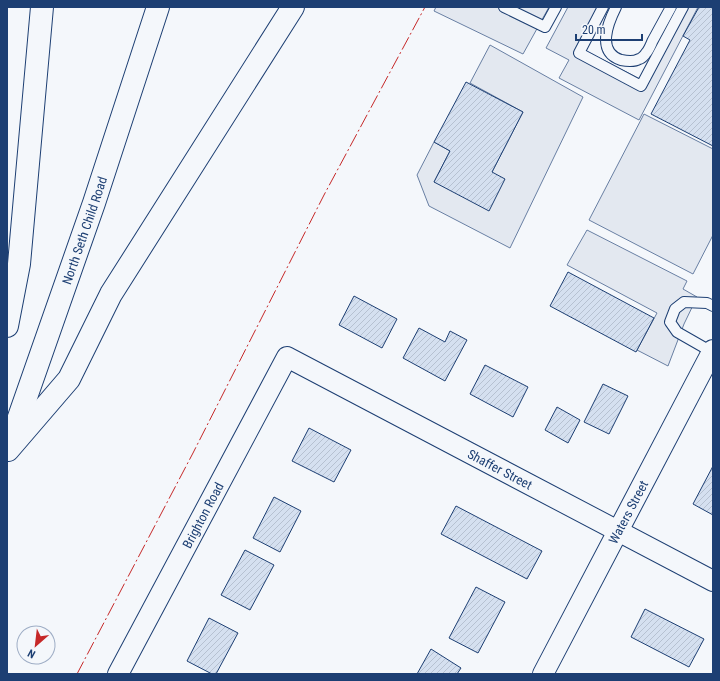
<svg xmlns="http://www.w3.org/2000/svg" width="720" height="681" font-family="'Roboto Condensed',sans-serif">
<style>
.parking{fill:#e3e8f0;stroke:#687fa3}
.building{fill:url(#building-hatch);stroke:#1d3f73}
.lines{fill:none;stroke-linecap:round;stroke-linejoin:round}
.lane-casing{stroke:#1d3f73;stroke-width:12}
.street-casing{stroke:#1d3f73;stroke-width:22}
.primary-casing{stroke:#1d3f73;stroke-width:24}
.lane{stroke:#f4f7fb;stroke-width:10}
.street{stroke:#f4f7fb;stroke-width:20}
.primary{stroke:#f4f7fb;stroke-width:22}
.power{stroke:#c62828;stroke-width:1;stroke-dasharray:14 3 2 3;stroke-linecap:butt}
.labels{text-anchor:middle;stroke-width:3;stroke-linejoin:round;paint-order:stroke}
.street-label{font-size:13px;fill:#1d3f73;stroke:#f4f7fb}
</style>
<defs>
<pattern id="building-hatch" width="6" height="6" patternUnits="userSpaceOnUse"><rect width="6" height="6" fill="#d5e0f0"/><path d="M-1 1l2-2M0 6l6-6M5 7l2-2" fill="none" stroke="#b6c1d1"/></pattern>
</defs>
<rect width="100%" height="100%" fill="#f4f7fb"/>
<g class="parking">
<path d="M436,7H549L523,54L434,11Z"/>
<path d="M568,7H606L584,50L642,80L681,7H698L639,120L559,78L569,60L546,48Z"/>
<path d="M490,45L583,97L510,248L429,206L417,175L434,142L450,151L434,182L492,172L523,112L470,83Z"/>
<path d="M644,114L713,149V235L693,274L589,220Z"/>
<path d="M587,230L687,281L683,289L697,297L684,324L668,366L637,350L657,313L567,265Z"/>
</g>
<g class="building">
<path d="M699,7H713V146L651,114L690,40L683,36Z"/>
<path d="M466,82L523,112L492,172L505,179L489,211L434,182L450,151L434,142Z"/>
<path d="M568,272L654,318L636,352L550,306Z"/>
<path d="M354,296L397,319L382,348L339,325Z"/>
<path d="M419,328L445,342L450,331L467,340L445,381L403,358Z"/>
<path d="M485,365L528,387L513,417L470,394Z"/>
<path d="M603,384L628,396L609,434L584,422Z"/>
<path d="M557,407L580,420L568,443L545,430Z"/>
<path d="M309,428L351,450L334,482L292,461Z"/>
<path d="M713,466V515L693,504Z"/>
<path d="M274,497L301,511L280,552L253,538Z"/>
<path d="M456,506L542,551L527,579L441,534Z"/>
<path d="M245,550L274,565L250,610L221,595Z"/>
<path d="M476,587L505,602L478,653L449,638Z"/>
<path d="M645,609L704,639L689,667L631,637Z"/>
<path d="M209,618L238,633L216,674H212L187,661Z"/>
<path d="M431,649L461,668L457,674H417Z"/>
</g>
<g class="lines">
<defs>
<g id="lane">
<path d="M504,7L545,27L556,7"/>
<path d="M603,7L579,53L641,86L683,7"/>
<path d="M616,7C608,23 596,52 621,60C626,61 634,62 639,59C641,59 645,55 646,53C649,50 651,44 653,40C659,29 665,18 671,7"/>
<path d="M712,352L677,332L670,322L675,309L684,302L707,303L713,306"/>
</g>
<g id="street">
<path id="s1" d="M118,674L287,357L713,581"/>
<path id="s2" d="M543,674L713,350"/>
</g>
<g id="primary">
<path d="M7,326L19,264L42,7"/>
<path id="s3" d="M11,440L94,203L158,7"/>
<path d="M8,450L69,379L111,294L293,7"/>
</g>
</defs>
<use href="#lane" class="lane-casing"/>
<use href="#street" class="street-casing"/>
<use href="#primary" class="primary-casing"/>
<use href="#lane" class="lane"/>
<use href="#street" class="street"/>
<use href="#primary" class="primary"/>
<path class="power" d="M77,674L193,453L324,195L425,7"/>
</g>
<g class="labels">
<g class="street-label">
<text dy="5" stroke="none"><textPath href="#s3" startOffset="222">North Seth Child Road</textPath></text>
<text dy="5" stroke="none"><textPath href="#s1" startOffset="600">Shaffer Street</textPath></text>
<text dy="5" stroke="none"><textPath href="#s2" startOffset="183">Waters Street</textPath></text>
<text dy="5" stroke="none"><textPath href="#s1" startOffset="180">Brighton Road</textPath></text>
</g>
</g>
<rect width="720" height="681" fill="none" stroke="#1d3f73" stroke-width="16"/>
<g transform="translate(36 645) rotate(208)"><circle r="19" fill="#f4f7fb" stroke="#9eadc5"/>
<path d="M0-3L7 15L0 10L-7 15Z" fill="#c62828"/>
<text y="-6" font-size="11" font-weight="bold" text-anchor="middle" fill="#1d3f73">N</text>
</g>
<path d="M576 34v6h66v-6" fill="none" stroke="#1d3f73" stroke-width="2"/>
<text x="582" y="34" font-size="12" fill="#1d3f73" stroke="#f4f7fb" stroke-width="3" paint-order="stroke">20 m</text>
</svg>
